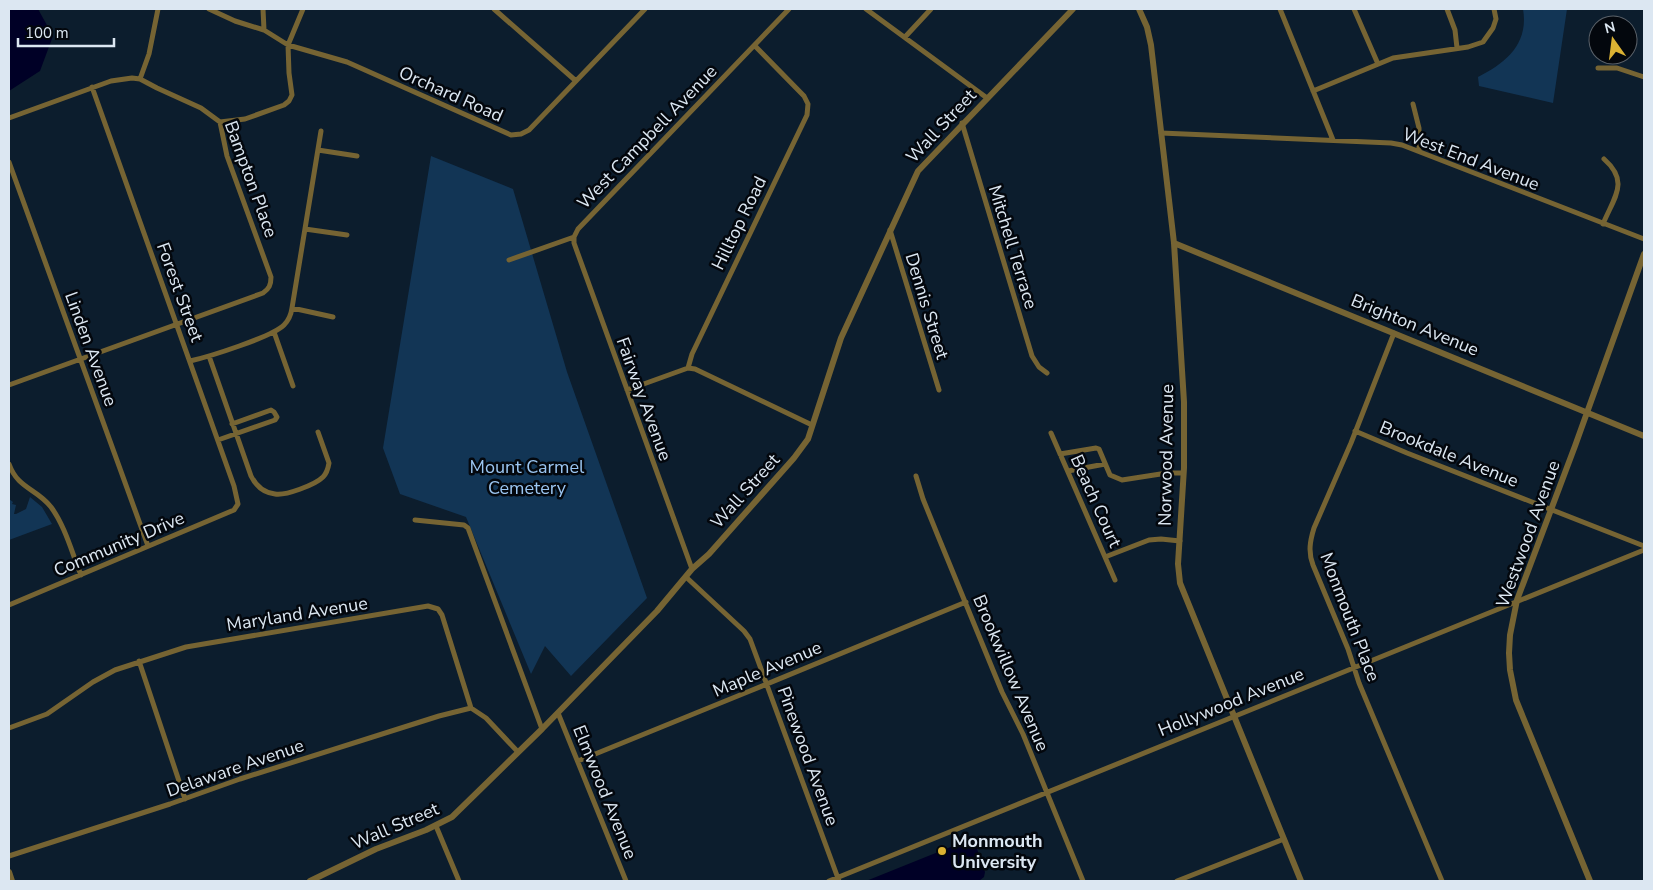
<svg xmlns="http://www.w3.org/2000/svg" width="1653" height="890" font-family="'Nunito Sans',sans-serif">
<rect width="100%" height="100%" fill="#0c1d2d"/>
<path fill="#123555" d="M1523,9H1567L1553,103L1479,86L1478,77C1506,63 1529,44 1523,9Z
M431,156L513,189L567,372L647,598L571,676L545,646L531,674L466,517L400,494L383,448Z
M30,497L42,507L52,524L9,540V499L13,502L12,504L16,505L14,514H16L26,509Z"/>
<path fill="#000026" d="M9,9H38L53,36L40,71L9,91Z
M963,842H969L976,846L985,872L984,877L979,881H866Z"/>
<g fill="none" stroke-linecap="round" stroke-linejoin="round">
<path stroke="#766433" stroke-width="5" d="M209,9L235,21L264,30L288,45L347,62L511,135L521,134L529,130L645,9
M263,9L264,30
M494,9L576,81
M866,9L987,98
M1280,9L1333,140
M1354,9L1378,64
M1447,9L1455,30L1457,48
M905,37L931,9
M1598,68H1617L1644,77
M140,79L149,54L158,9
M1313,91L1393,58L1468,47L1483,42L1493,28L1496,19L1494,9
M1413,104L1419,128V151
M9,118L111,81L132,78L140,79L157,88L201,108L220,122L227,156L271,277C271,285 269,289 263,293L9,385
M220,122L245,119L284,105L289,101L292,95L289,73L288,45L303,9
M962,123L1032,356L1039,367L1047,373
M1161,133L1391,143L1402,145L1644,239
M318,150L357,156
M9,162L148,546
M1603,224C1614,197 1630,182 1604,159
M305,229L347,235
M890,230L939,390
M574,237V243L692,569
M509,260L574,237L578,229L789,9
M292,308L333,317
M274,332L293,386
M1394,333L1351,443L1314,528C1310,541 1308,552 1313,565L1348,649L1359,683L1442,881
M209,356L251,476C256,486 264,493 275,494C285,496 315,485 323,477C327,473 328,469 329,463L318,432
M190,361C208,357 272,337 284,325C289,320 291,315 292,308L321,131
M688,368L695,369L812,425
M627,390L688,368L692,354L807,115L808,104L804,96L755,46
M1355,431L1407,453L1644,546
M1051,433L1115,580
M218,440L275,420L277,417L274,412L271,410L232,424
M1060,454L1096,448L1099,449L1110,475L1122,480L1167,473H1183
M9,464C18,489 36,488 51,507C65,526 72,553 81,575
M1068,471L1105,464
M916,476L923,499L938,536L1002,692L1023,734L1083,881
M415,520L464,525L468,528L542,729
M1105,557L1149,540L1161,539L1180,541
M686,577L744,631L750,639L839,881
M9,605L234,510L238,504L234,486L92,87
M139,661L185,799
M558,713L626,881
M9,728L47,714L93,682L115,670L186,647L428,606L438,609L442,615L471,708L486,718L518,752
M578,761C708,709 836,655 966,602
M436,826L459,881
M9,856L170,804L240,779L439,716L471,708
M829,881L1644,550
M1177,881L1284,839"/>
<path stroke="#766433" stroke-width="6" d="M1139,9L1147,27L1151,45L1174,243L1184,402V468L1178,564L1180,583L1301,881
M1174,243L1644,436
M9,872L12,881
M310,881L376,849L426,830L452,817L542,729L657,611L692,569L709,554L794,458L808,439L841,338L918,171L1073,9
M1590,881L1516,700L1510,670L1509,653L1510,635L1517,600L1575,446L1644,254"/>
</g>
<circle fill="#dbb233" stroke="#03070d" stroke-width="2" cx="942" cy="851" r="5"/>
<g text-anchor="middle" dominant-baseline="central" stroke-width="5" stroke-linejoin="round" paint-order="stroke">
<g font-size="18" fill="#dce7f2" stroke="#03070d">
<text transform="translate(451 94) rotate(24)">Orchard Road</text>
<text transform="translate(941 126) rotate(-47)">Wall Street</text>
<text transform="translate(647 137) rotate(-46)">West Campbell Avenue</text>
<text transform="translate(1471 159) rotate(21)">West End Avenue</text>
<text transform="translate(251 179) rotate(70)">Bampton Place</text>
<text transform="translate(739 223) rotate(-64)">Hilltop Road</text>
<text transform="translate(1013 247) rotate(73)">Mitchell Terrace</text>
<text transform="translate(180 292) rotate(70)">Forest Street</text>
<text transform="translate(927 306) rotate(73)">Dennis Street</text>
<text transform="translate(1415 325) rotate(22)">Brighton Avenue</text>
<text transform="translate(91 349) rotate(70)">Linden Avenue</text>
<text transform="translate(644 399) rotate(70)">Fairway Avenue</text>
<text transform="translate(1449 454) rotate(22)">Brookdale Avenue</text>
<text transform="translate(1166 455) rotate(-89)">Norwood Avenue</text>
<text transform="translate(745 491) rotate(-48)">Wall Street</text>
<text transform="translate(1096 501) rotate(66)">Beach Court</text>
<text transform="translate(1528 534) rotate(-70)">Westwood Avenue</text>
<text transform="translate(119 544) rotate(-23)">Community Drive</text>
<text transform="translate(297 614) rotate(-9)">Maryland Avenue</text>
<text transform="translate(1350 617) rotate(69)">Monmouth Place</text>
<text transform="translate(767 669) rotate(-23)">Maple Avenue</text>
<text transform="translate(1011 673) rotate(67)">Brookwillow Avenue</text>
<text transform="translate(1231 702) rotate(-22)">Hollywood Avenue</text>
<text transform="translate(808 756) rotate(70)">Pinewood Avenue</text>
<text transform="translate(235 768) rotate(-19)">Delaware Avenue</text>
<text transform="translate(605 792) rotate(68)">Elmwood Avenue</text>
<text transform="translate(395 826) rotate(-23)">Wall Street</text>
</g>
<g font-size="18" fill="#9bc6f2" stroke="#03070d">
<text x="527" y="467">Mount Carmel<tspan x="527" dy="21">Cemetery</tspan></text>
</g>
<g font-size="18" font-weight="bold" fill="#dce7f2" stroke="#03070d" text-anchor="start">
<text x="952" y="841">Monmouth<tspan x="952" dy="21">University</tspan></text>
</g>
</g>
<rect width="1653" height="890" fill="none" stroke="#dce7f2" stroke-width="20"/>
<g transform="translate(1613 40) rotate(346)"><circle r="24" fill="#03070d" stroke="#5a6169"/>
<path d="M0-4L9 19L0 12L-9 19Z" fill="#dbb233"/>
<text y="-8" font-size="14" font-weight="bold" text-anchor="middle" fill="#dce7f2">N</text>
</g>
<path d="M18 38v8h96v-8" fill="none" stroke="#dce7f2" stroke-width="2.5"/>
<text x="25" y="38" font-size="15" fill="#dce7f2" stroke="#03070d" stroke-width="4" paint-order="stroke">100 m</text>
</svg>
